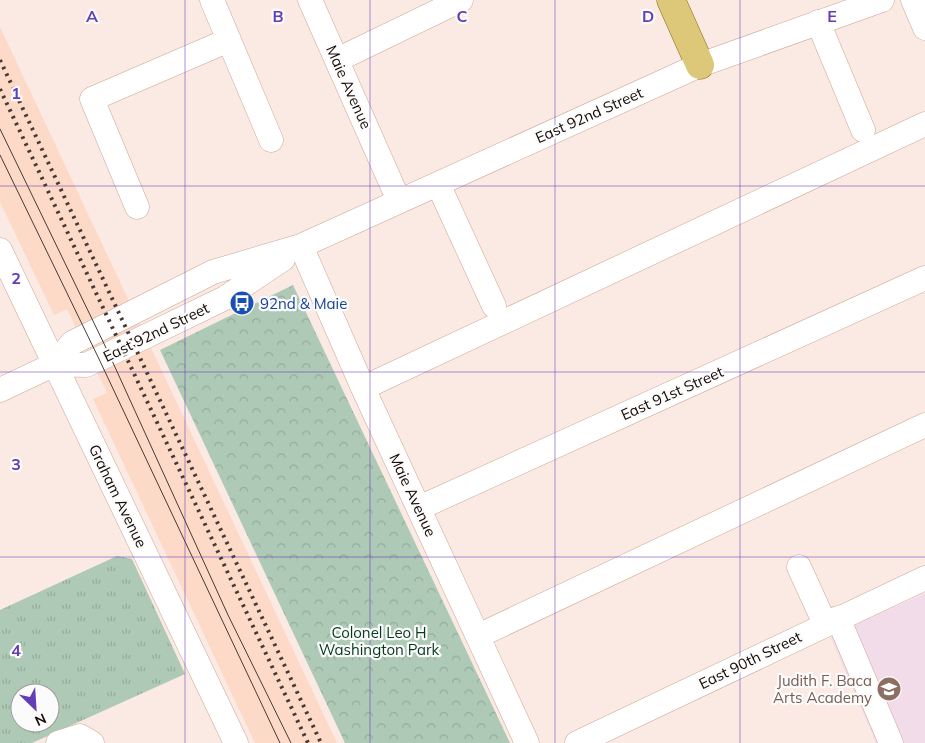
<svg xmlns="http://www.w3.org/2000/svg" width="925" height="743" font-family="Mulish,sans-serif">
<defs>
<pattern id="grass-tufts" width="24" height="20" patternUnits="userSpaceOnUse" patternTransform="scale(1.25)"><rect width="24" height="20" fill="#aecab6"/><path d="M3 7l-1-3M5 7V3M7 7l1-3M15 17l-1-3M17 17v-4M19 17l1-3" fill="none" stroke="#95ac9b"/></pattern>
<pattern id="park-crowns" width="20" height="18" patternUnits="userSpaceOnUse" patternTransform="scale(1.25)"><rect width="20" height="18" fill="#aecab6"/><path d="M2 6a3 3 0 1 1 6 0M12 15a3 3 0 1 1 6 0" fill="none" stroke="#95ac9b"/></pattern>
</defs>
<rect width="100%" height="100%" fill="#faeae3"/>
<path fill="#fdd9c7" d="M0,27L337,743H255L93,399L107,393L67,309L54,315L0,202Z"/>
<path fill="#f3dce9" d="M925,593V743H876L830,636Z"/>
<path fill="url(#grass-tufts)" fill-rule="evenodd" d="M117,556L132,559L185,674L32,743H0V610ZM20,693H50V723H20Z"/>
<path fill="url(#park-crowns)" d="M293,285L510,743H345L160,350Z"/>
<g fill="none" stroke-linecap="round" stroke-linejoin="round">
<defs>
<path id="minor" d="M212,0L271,140
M310,0L399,201
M913,0L925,28
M818,22L863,130
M337,60L461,0
M438,184L494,306
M137,207L92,99L229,40
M301,246L363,388L527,743
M0,250L236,743
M55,364L72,343L213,272L301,246L700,65L882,0
M363,388L925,124
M0,390L55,364L86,365L99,359L225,298L283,259
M419,508L925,278
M799,567L825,624
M838,618L891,743
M478,636L925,425
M58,743L80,736L92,743
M577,743L925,578"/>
<path id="major" d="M671,0L700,65"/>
</defs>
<use href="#minor" stroke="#cba795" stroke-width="25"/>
<use href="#major" stroke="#896c15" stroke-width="29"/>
<use href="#minor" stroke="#fff" stroke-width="24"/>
<use href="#major" stroke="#ddc778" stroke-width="28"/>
<path stroke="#473a35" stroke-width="1" d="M0,129L109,354L228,615L291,743
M0,155L99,359L280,743"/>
<path stroke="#473a35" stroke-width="4" stroke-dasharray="2.5 5" stroke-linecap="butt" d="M0,60L321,743
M0,89L308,743"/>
</g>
<path fill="none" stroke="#623db5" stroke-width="1" stroke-opacity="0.55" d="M185,0V743M370,0V743M555,0V743M740,0V743M0,186H925M0,372H925M0,557H925"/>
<defs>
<symbol id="bus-disc" viewBox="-11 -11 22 22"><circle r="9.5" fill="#1a4fb4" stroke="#fbfbfb"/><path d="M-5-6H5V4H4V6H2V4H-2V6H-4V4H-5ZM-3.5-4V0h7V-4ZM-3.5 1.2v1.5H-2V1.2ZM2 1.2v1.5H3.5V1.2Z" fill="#fff"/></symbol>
<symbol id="school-disc" viewBox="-11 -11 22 22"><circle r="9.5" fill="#8d6e63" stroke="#fbfbfb"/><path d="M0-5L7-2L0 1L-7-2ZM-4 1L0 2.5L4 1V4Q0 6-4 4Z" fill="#fff"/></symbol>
</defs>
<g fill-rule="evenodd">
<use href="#bus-disc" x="228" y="289" width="28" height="28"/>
<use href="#school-disc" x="875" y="675" width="28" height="28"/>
</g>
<g text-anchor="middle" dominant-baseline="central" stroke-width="4.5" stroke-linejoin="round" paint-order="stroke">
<g font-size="15" fill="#160a05" stroke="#fbfbfb">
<text transform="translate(349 87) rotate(66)">Maie Avenue</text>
<text transform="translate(589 115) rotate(-24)">East 92nd Street</text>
<text transform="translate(156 332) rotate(-26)">East 92nd Street</text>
<text transform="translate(672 393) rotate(-24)">East 91st Street</text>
<text transform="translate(413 495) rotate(65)">Maie Avenue</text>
<text transform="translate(118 496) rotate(64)">Graham Avenue</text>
<text transform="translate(750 660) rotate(-26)">East 90th Street</text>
</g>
<g font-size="15" fill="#164399" stroke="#fbfbfb" text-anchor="start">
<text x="260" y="303">92nd &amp; Maie</text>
</g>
<g font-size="15" fill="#04391d" stroke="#fbfbfb">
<text x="379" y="632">Colonel Leo H<tspan x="379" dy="17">Washington Park</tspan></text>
</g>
<g font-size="15" fill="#785e54" stroke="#fbfbfb" text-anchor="end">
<text x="872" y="680">Judith F. Baca<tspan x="872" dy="17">Arts Academy</tspan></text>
</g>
</g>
<g font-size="16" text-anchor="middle" font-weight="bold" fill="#623db5" stroke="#fbfbfb" stroke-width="4.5" stroke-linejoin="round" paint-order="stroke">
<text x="92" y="22">A</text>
<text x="278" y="22">B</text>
<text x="462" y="22">C</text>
<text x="648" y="22">D</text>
<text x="832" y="22">E</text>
<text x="16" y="99">1</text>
<text x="16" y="284">2</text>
<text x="16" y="470">3</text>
<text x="16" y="656">4</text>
</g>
<g transform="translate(35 708) rotate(155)"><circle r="24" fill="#fbfbfb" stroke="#9f9b99"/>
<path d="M0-4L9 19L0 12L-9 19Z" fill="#623db5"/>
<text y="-8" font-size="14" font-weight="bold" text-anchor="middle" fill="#160a05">N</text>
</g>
</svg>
